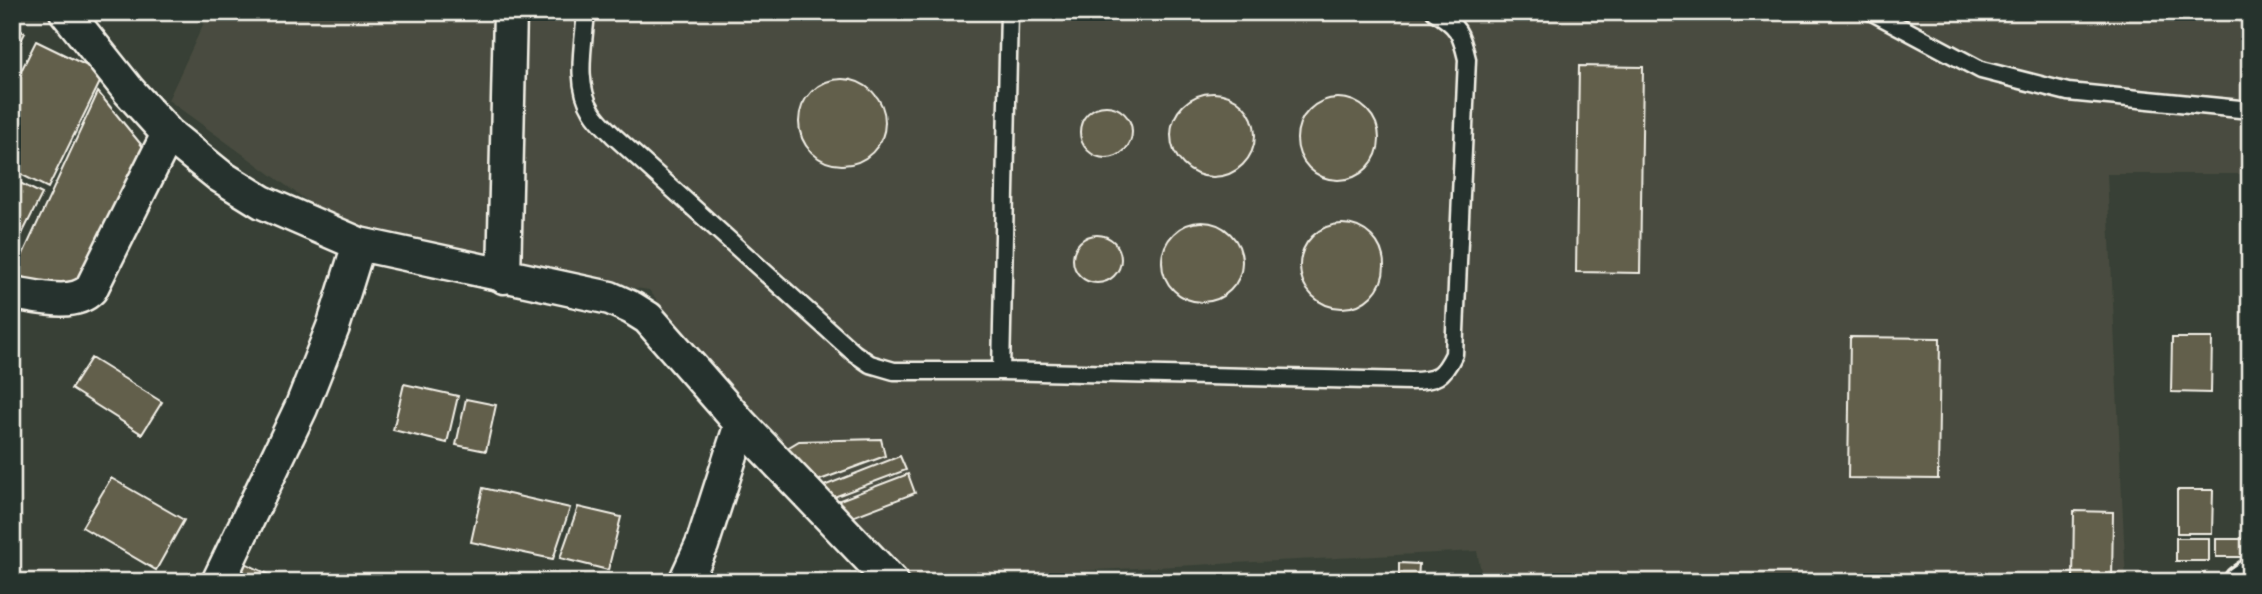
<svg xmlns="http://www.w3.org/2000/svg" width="2262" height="594" font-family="'Architects Daughter',sans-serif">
<rect width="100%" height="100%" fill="#384036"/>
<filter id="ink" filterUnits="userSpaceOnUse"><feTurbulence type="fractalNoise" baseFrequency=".0143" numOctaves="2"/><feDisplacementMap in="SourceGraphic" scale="14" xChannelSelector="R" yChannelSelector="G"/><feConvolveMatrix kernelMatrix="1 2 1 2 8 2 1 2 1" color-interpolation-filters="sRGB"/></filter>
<g filter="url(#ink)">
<path fill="#484c3f" d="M209,12H2250V174H2107L2126,582H1483L1477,551L876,581L649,290L513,270L335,221L168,100Z"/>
<path fill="#625e4b" stroke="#f4f1e8" stroke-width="2" d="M12,26L25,33L12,58Z
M36,41L104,74L48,188L12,170V89Z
M1579,66L1643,67L1640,273L1576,272Z
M799 122a43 43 0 1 1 86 0a43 43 0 1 1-86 0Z
M98,92L153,159L85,293L12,285V278Z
M1171 135a42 42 0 1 1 84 0a42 42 0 1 1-84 0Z
M1297 139a41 41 0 1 1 82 0a41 41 0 1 1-82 0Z
M1080 132a26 26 0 1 1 52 0a26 26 0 1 1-52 0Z
M12,179L42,194L12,254Z
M1162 262a40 40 0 1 1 80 0a40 40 0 1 1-80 0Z
M1300 266a42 42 0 1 1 84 0a42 42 0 1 1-84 0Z
M1073 259a24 24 0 1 1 48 0a24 24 0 1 1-48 0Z
M1850,337L1940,338L1938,479L1848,478Z
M2172,338H2212L2211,393L2171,392Z
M91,358L162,402L142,434L71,389Z
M404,384L458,396L447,443L393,430Z
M466,399L496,405L486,451L456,445Z
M881,439L885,456L809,484L779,453L799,441Z
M900,456L906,470L826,500L821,487Z
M908,474L915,493L844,520L837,501Z
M111,478L184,520L156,570L82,527Z
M483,488L570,508L553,559L471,542Z
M2177,490H2213L2212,533H2177Z
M578,507L621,517L608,570L560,558Z
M2074,511L2113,512L2112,580H2073Z
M2176,538H2209V561H2176Z
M2216,539H2250V557H2216Z
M245,563L284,582H235Z
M1399,563L1419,564L1418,582H1399Z"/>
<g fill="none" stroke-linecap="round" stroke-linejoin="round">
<defs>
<path id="service" d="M586,12C584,43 574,83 592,111C597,120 606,128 614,136L854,353L870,364L894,371H1001L1410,381C1436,381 1443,377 1454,354L1467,59C1461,33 1458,26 1435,12
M1872,12L1981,70L2068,92L2250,110
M1001,371L1009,12"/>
<path id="minor" d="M66,12L129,91L168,134L220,176L262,202L359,244L610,298L632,308L648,318L741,424L892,582
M504,277L510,12
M12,293C35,296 73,308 91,289L168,134
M218,582L301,408L333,327L359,244
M685,582L702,545L741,424
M2240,582L2250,575"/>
</defs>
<use href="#service" stroke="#f4f1e8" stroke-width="21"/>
<use href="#minor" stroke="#f4f1e8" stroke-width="37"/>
<use href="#service" stroke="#26332d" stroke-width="16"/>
<use href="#minor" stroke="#26332d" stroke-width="32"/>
</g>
</g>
<rect width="2262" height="594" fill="none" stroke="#26332d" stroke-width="42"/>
<rect x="21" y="21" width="2220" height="552" fill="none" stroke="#f4f1e8" stroke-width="2.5" filter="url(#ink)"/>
</svg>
